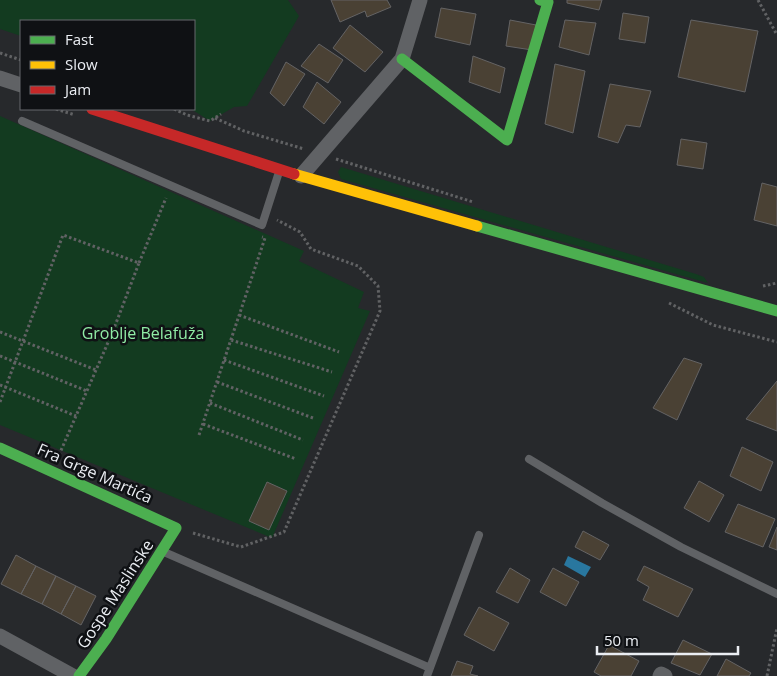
<svg xmlns="http://www.w3.org/2000/svg" width="777" height="676" font-family="'Open Sans',sans-serif">
<rect width="100%" height="100%" fill="#27292c"/>
<path fill="#133b20" d="M0,0H288L299,16L247,106L234,107L210,121L191,109H194V21H21V36L0,29Z
M0,116L304,251L299,261L364,292L358,308L370,311L272,538L0,425Z
M341,167L696,274L704,277L708,283L341,179L338,172Z"/>
<path fill="#29779f" d="M568,556L591,567L585,577L564,565Z"/>
<path fill="#4a4134" stroke="#646364" d="M331,0H387L391,7L367,17L365,11L340,22Z
M567,0H602L599,10L567,3Z
M441,8L476,14L470,45L435,37Z
M623,13L649,17L645,43L619,39Z
M510,20L536,25L532,50L506,46Z
M565,20L596,23L589,55L559,47Z
M691,20L758,31L745,92L678,77Z
M350,25L383,52L365,72L333,48Z
M319,44L343,60L328,83L301,66Z
M473,56L505,68L500,93L469,82Z
M286,62L305,74L284,106L270,93Z
M555,64L585,71L573,133L545,124Z
M317,82L341,102L324,124L303,107Z
M610,84L651,91L640,127L626,125L618,143L598,137Z
M681,139L707,143L703,169L677,165Z
M762,183L777,187V226L754,220Z
M684,358L702,364L677,420L653,408Z
M777,381V431L746,419Z
M742,447L773,462L761,491L730,476Z
M699,481L724,495L709,522L684,508Z
M267,482L287,491L269,530L249,521Z
M738,504L775,519L763,547L725,532Z
M777,527V550L769,547Z
M583,531L609,545L600,560L575,547Z
M16,555L36,566L21,594L1,584Z
M36,566L56,576L42,604L21,594Z
M644,566L693,589L678,617L643,600L649,587L637,580Z
M510,568L530,580L518,603L496,592Z
M553,568L579,582L566,606L540,592Z
M56,576L76,586L61,614L42,604Z
M76,586L96,596L81,625L61,614Z
M479,607L509,623L494,651L464,635Z
M683,640L712,654L700,675L671,663Z
M609,645L639,661L631,676H601L594,672Z
M726,659L751,673L749,676H717Z
M457,661L473,666L470,674L478,676H451Z"/>
<g fill="none" stroke-linecap="round" stroke-linejoin="round">
<path stroke="#616264" stroke-width="3" stroke-dasharray="2.5 2.5" stroke-linecap="butt" d="M758,0L777,35
M0,53L21,60
M56,109L75,115
M174,109L187,115L210,121L221,114
M215,118L244,131L304,149
M336,159L473,202
M139,263L166,198
M763,286L777,283
M669,303L713,325L777,342
M239,315L339,352
M0,332L96,370
M231,340L332,372
M0,356L87,391
M224,360L324,396
M217,382L313,418
M0,385L76,416
M0,402L63,235L139,263L113,331L59,455
M210,403L303,440
M203,424L296,459
M199,435L265,238L262,237
M193,533L241,547L284,532L380,311L378,286L358,266L311,249L300,232L277,220
M767,676L777,628"/>
<path stroke="#606265" stroke-width="8" d="M22,121L262,225L279,172
M529,459L602,503L681,547L777,594
M164,552L430,668
M427,676L479,535"/>
<path stroke="#606265" stroke-width="15" d="M0,78L21,85
M301,176L402,59L420,0
M0,636L73,676
M660,676L661,674L665,676"/>
<path stroke="#4caf50" stroke-width="11" d="M402,59L507,140L548,2L540,0
M477,226L777,311
M0,448L176,528L106,639L79,676"/>
<path stroke="#ffc107" stroke-width="11" d="M294,174L477,226"/>
<path stroke="#c62828" stroke-width="11" d="M92,109L294,174"/>
</g>
<g text-anchor="middle" dominant-baseline="central" stroke-width="5" stroke-linejoin="round" paint-order="stroke">
<g font-size="16" fill="#90eca5" stroke="#0f1114">
<text x="143" y="333">Groblje Belafuža</text>
</g>
<g font-size="16" fill="#ebeef3" stroke="#0f1114">
<text transform="translate(95 473) rotate(24)">Fra Grge Martića</text>
<text transform="translate(115 594) rotate(-57)">Gospe Maslinske</text>
</g>
</g>
<rect x="20" y="20" width="175" height="90" fill="#0f1114" stroke="#67696d"/>
<rect x="30" y="36" width="25" height="8" fill="#4caf50" stroke="#67696d"/>
<text x="65" y="45" font-size="15" fill="#ebeef3">Fast</text>
<rect x="30" y="61" width="25" height="8" fill="#ffc107" stroke="#67696d"/>
<text x="65" y="70" font-size="15" fill="#ebeef3">Slow</text>
<rect x="30" y="86" width="25" height="8" fill="#c62828" stroke="#67696d"/>
<text x="65" y="95" font-size="15" fill="#ebeef3">Jam</text>
<path d="M597 646v8h141v-8" fill="none" stroke="#ebeef3" stroke-width="2.5"/>
<text x="604" y="646" font-size="15" fill="#ebeef3" stroke="#0f1114" stroke-width="4" paint-order="stroke">50 m</text>
</svg>
